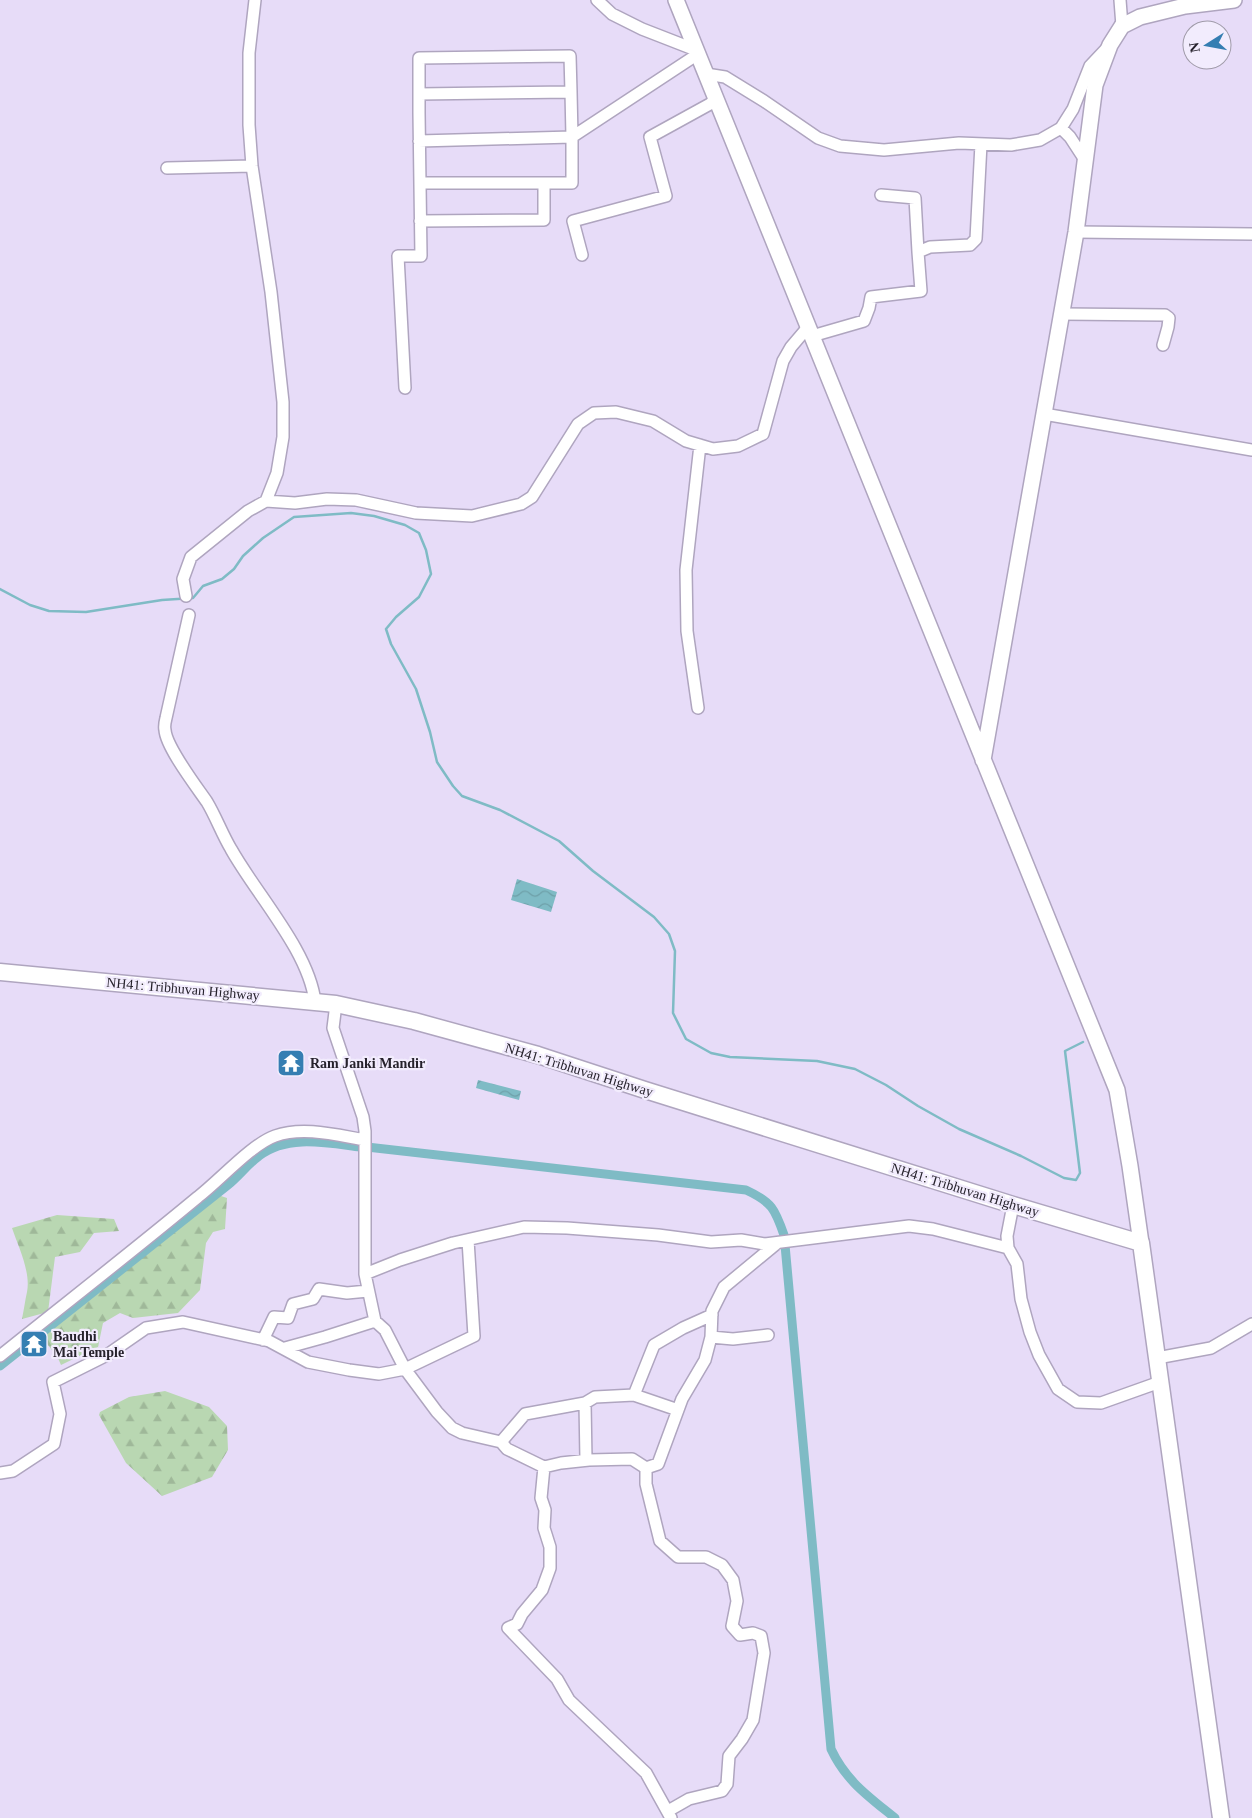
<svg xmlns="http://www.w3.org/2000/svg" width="1252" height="1818" font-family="'Times New Roman',serif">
<defs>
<pattern id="forest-firs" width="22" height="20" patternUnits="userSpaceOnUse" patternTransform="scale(1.25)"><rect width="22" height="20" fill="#b9d7b2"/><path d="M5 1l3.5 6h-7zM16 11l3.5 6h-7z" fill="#9fb899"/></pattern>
<pattern id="water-waves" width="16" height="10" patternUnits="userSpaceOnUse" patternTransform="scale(1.25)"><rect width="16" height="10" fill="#7fbbc5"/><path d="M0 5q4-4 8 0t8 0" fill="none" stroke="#6ea0a9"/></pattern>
</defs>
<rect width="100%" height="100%" fill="#e7dcf8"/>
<path fill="url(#forest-firs)" d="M212,1193L227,1198L225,1229L213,1232L206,1243L200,1290L178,1313L133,1318L120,1313L103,1323L98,1347L61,1365C57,1353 46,1344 38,1333Z
M57,1215L114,1219L119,1231L94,1233L80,1252L55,1257L48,1312L22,1319C24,1309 25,1301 27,1292C31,1272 18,1246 12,1228Z
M165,1391L209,1407L227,1426L228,1450L212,1477L162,1496L126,1463L99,1415L100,1412L129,1397Z"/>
<path fill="url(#water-waves)" d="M517,879L557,892L551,912L511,900Z
M478,1080L521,1091L519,1100L476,1088Z"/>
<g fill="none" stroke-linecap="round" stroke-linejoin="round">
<path stroke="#7fbbc5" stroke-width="2.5" d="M0,589L30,605L49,611L86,612L162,600L193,598L203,586L222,579L234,569L243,556L263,538L294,517L351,513L374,516L405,525L419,533L426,550L431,574L419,597L396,617L386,629L391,644L416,689L430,732L437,762L453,786L462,796L500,810L559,841L593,871L654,917L669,934L675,951L673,1013L686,1039L711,1053L730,1057L817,1061L855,1069L886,1085L918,1106L959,1129L1021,1156L1064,1178L1076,1180L1080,1173L1065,1051L1083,1042"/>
<path stroke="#7fbbc5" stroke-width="9" d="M367,1147L746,1190C772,1202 775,1209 784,1235
M785,1245L831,1749C846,1781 868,1796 895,1818
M0,1366L228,1185C239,1176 248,1164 259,1156C287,1134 328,1143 360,1147"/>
<defs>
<path id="minor" d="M255,0L249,53V125L252,166L271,292L283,402V437L277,473L266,501
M597,0L612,14L642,29L696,50
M1120,0L1122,26
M706,74L725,77L764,101L818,138L840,146L884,150L959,143L1011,145L1040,140L1061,128L1073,109L1090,66L1107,48
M419,94V58L570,56L571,92
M1061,128L1070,137L1085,160
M167,168L252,166
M420,183H544V220L420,221
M544,183H572V137L698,54
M881,195L915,198L918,252
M1076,232L1252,234
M582,255L573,221L666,196L650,137L710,104L716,99
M1062,314L1165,315L1169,318L1168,327L1163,345
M812,336L864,321L869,308L871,297L921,291L918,252L930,247L970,245L976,239L981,144
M405,388L398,256H421L419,113V94L571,92L572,137L419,141
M1044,414L1252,450
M186,596L183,579L191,557L248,511L266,501L295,503L327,499L356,500L416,513L472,516L521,504L532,497L578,424L594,413L616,412L653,421L686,441L713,449L738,446L763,434L783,361L791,347L808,327
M189,615L166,718C165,722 164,726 165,730C166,747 196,786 207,802C216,817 222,834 231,849C256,894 309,951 315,1002
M698,708L687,631L686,570L700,445
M336,1004L333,1028L363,1117L365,1131V1274L375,1321L385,1330L405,1369L437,1412L452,1428L462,1433L501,1442L507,1449L544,1467L541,1498L545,1510L544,1528L550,1547V1568L542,1590L522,1614L517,1624L508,1628L557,1679L569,1700L646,1773L671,1818
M1008,1248L1017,1264L1021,1299L1030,1332L1039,1355L1058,1389L1077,1402L1101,1403L1160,1382
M365,1274L400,1260L453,1243L524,1227L567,1228L658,1235L711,1242L741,1240L765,1244L909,1226L933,1229L1008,1248L1007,1236L1013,1205
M711,1337L733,1339L768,1335
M263,1340L274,1317L288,1318L293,1304L313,1299L319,1289L347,1293L368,1291
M285,1348L325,1337L375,1321
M0,1356C66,1303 133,1251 198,1197C219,1181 252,1144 275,1136C303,1126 336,1135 365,1140
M1157,1358L1211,1348L1252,1324
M634,1395L654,1345L683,1328L712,1315
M585,1403L586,1460
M501,1442L525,1414L585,1403L595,1397L634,1395L678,1410
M544,1467L561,1463L589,1460L632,1459L646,1468L658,1464L682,1399L705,1360L711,1337L712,1311L724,1287L776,1244
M646,1468V1484L660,1541L678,1557H706L722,1565L733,1580L737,1601L732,1626L740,1635L753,1633L761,1636L764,1653L753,1720L742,1739L729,1756L727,1784L722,1791L689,1799L668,1811
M0,1473L13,1471L54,1444L60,1414L53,1382L107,1355L146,1328L183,1322L269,1341L308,1362L349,1370L379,1374L405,1369L474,1336L468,1240"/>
<path id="major" d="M676,0L1117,1090L1130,1166L1141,1243
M983,760L1076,232L1095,85L1110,45L1122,26L1140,17L1185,6L1234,0"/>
<path id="highway" d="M0,972L336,1004L414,1021L538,1055L645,1090L1013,1205L1141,1243L1221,1818"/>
</defs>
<use href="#minor" stroke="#afa5bf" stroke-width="14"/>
<use href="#major" stroke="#afa5bf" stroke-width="18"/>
<use href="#highway" stroke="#afa5bf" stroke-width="19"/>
<use href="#minor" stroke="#fff" stroke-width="11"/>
<use href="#major" stroke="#fff" stroke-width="15"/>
<use href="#highway" stroke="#fff" stroke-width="16"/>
</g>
<defs>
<symbol id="temple-square" viewBox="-11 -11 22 22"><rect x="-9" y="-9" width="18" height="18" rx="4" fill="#357eb2" stroke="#f2ecfd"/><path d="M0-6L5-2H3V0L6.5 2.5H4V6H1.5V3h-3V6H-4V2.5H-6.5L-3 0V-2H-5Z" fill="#fff"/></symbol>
</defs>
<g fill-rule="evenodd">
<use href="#temple-square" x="275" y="1047" width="32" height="32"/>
<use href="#temple-square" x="18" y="1328" width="32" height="32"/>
</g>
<g text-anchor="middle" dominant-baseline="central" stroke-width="4.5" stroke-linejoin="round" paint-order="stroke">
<g font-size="14" fill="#26222c" stroke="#f2ecfd">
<text transform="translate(183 989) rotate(5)">NH41: Tribhuvan Highway</text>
<text transform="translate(579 1070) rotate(17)">NH41: Tribhuvan Highway</text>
<text transform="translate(965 1190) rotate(17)">NH41: Tribhuvan Highway</text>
</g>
<g font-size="14" font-weight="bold" fill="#26222c" stroke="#f2ecfd" text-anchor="start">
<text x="310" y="1063">Ram Janki Mandir</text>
<text x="53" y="1336">Baudhi<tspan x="53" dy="16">Mai Temple</tspan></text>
</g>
</g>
<g transform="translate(1207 45) rotate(259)"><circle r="24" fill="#f2ecfd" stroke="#a09ba9"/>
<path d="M0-4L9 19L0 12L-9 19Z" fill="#357eb2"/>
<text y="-8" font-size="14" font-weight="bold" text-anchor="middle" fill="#26222c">N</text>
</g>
</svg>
